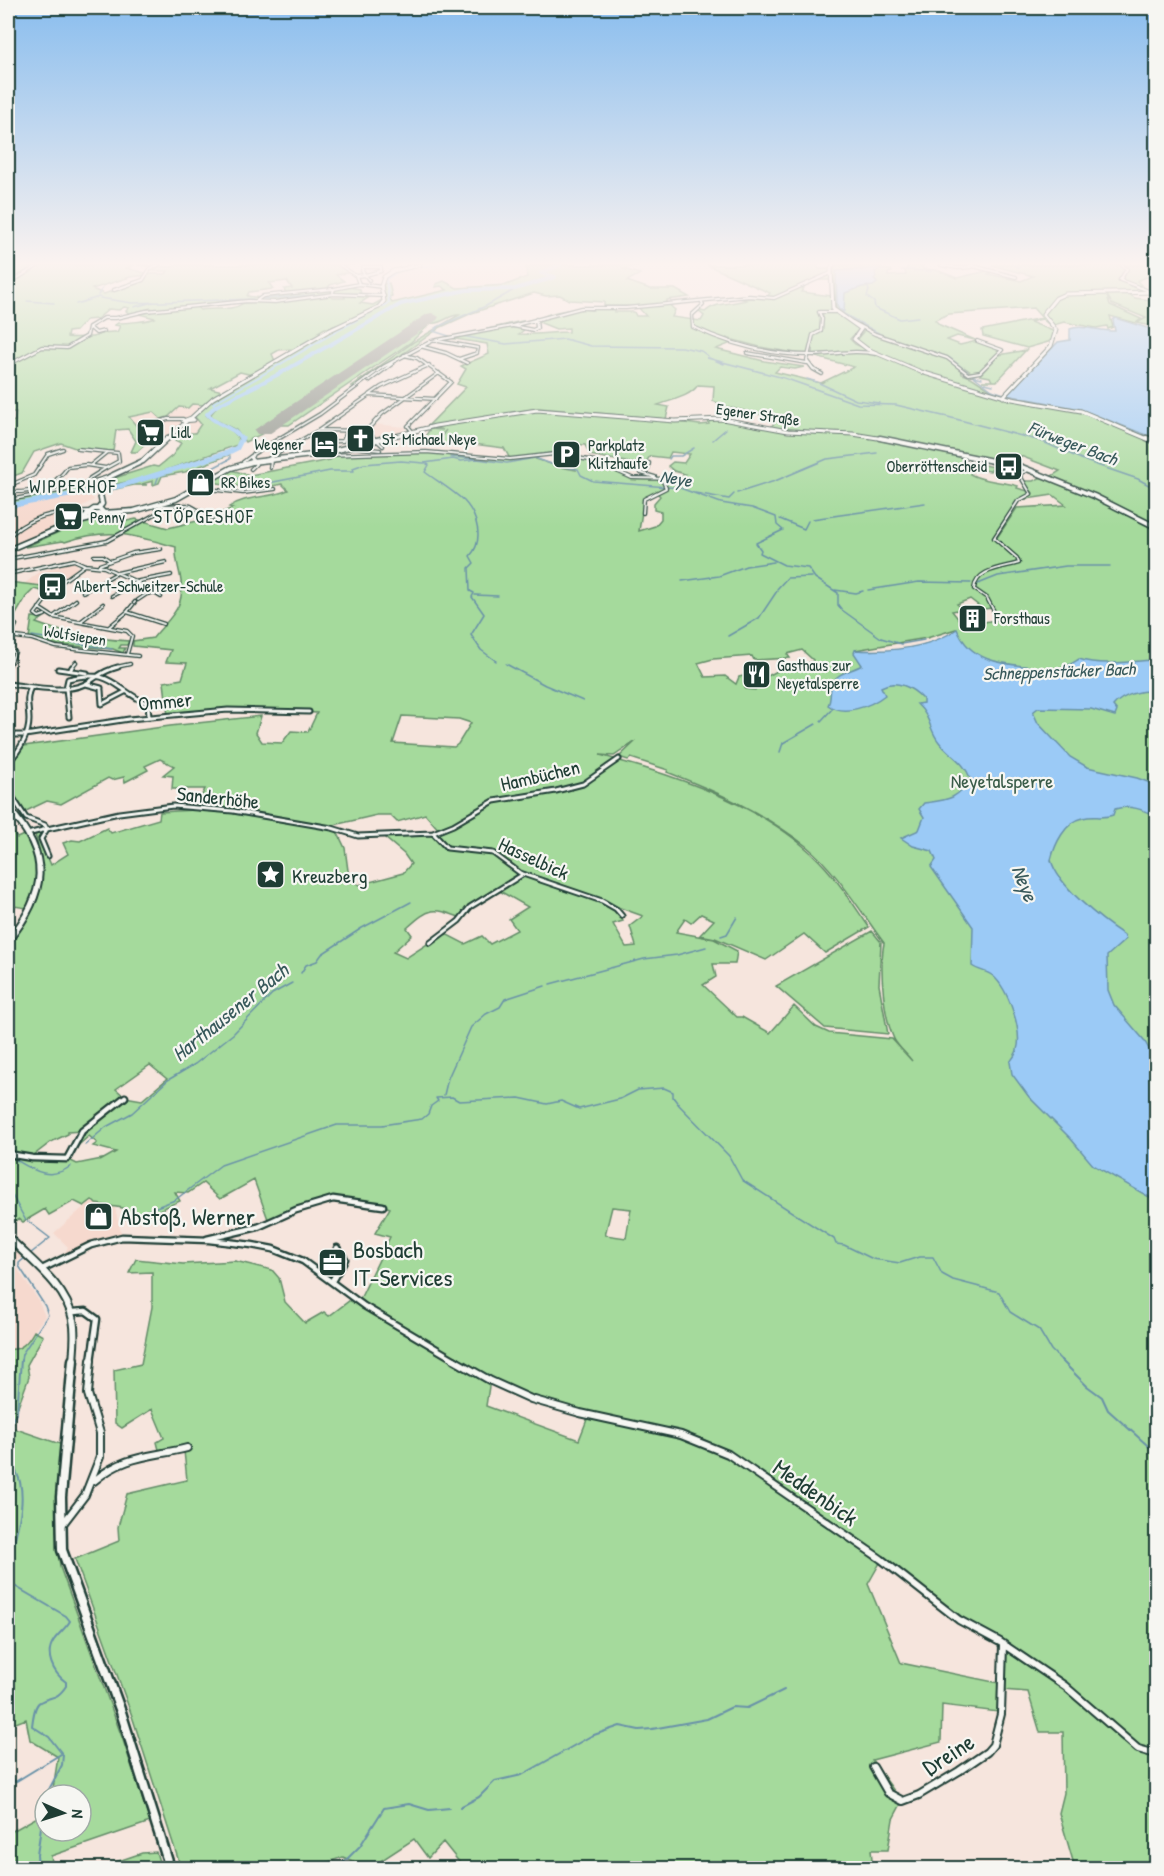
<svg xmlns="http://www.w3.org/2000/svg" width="1164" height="1876" font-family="'Patrick Hand',sans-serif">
<rect width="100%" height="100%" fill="#f6e5dd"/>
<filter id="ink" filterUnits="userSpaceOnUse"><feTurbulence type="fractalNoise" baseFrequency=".0167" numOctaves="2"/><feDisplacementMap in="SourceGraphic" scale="12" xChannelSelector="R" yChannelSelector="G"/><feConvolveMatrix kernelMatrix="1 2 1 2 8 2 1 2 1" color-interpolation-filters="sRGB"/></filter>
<g filter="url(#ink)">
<path fill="#f6d9ce" d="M423,265H539L525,268L527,277L515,283L466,286L392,303L389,283L383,284L384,279L392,272Z
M192,404H202L190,416L196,417L201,422L195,433L160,441H149L128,418L153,412L168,417L179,407L188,408Z
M374,424L406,427L402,432L375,439L369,432Z
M89,493L94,500L82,506L86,515L8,547V508Z
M71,562L76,563L78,568L51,587L23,585L38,573Z
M92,1200L96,1204L115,1208L122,1237L61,1259L68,1247L54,1233Z
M8,1241L22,1257L14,1264L37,1298L45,1316L24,1346L14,1350L8,1349Z"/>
<path fill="#a5da9c" stroke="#628c68" stroke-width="1.5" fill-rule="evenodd" d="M8,265H38L32,269L40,265H135L126,268L149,274H166L168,271H150L153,267L137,265L172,267L177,265H354L343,266L352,272L336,275L344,281L330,285L327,289L332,290L333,294L330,295L332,298H345L344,294H335L334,289L349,287L360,289L361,296L368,298L360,303L373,305L382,300C373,315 345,321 329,328H325L318,332L322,333L293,349L279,350L272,354L275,361L252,375L240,372L210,388L223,391L207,401L210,402L329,332L371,312L385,300L383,284L389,283L392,296L389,297L392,303L447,290L441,286L435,287L436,284L444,281L457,288L506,285L527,277L526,268L539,265H638L623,269L640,274L627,281L650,289H675L689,297L667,300V303L675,310L672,317L701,321L704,316L697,310L705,312C716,302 732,304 746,300L739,298H766L770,293L707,265H817L819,269H831L830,280H818L798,287L804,288L801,292L831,296L833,312L859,329L850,339L855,344L920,373L1028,403L1032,400L1080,409L1156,439V525L1096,495L1050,477L1060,471L1018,455L1008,464L887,438L771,427L778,418L727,407L713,401L714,386L698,385C690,397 671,400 658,405L669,407L666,419L539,408L428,426L466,387L457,384L466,369L461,366L489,354L487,344L449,338L522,321H524L502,327L525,329L519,334C536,335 551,332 569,332V328L556,329L536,321C546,313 566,309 579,309C585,308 587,311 593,310V307L615,308V312H634L636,316H646L637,306H604V302L569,300L560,295L546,296L534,293L472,313L441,327L357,386H352L415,341L459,315C449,314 442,325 431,323L411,342L289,425H280L245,442L236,430L212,418L211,414L216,408L206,415C215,426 234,425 239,441L237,445L141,479L102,487L108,480L153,466L158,467L173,455L181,443L169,437L174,433H195L201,424L194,416L206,405L192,404L188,408L179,407L168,417L161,419L153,412L129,417L149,441L137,452H131L136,441L128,429L116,430L113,451L78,449L61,443L34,452L22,473L8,478V422L15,421L16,412H8V291L16,285L8,283ZM148,275L143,280L104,294L92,289L130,277ZM287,281L292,288L284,289L286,293L262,297L257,302L244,303C232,311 217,308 200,310L198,308L222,304L223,301H254L260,298L247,296L249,292L273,289L269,283ZM124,307L129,308L126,311L130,314L151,308V312L139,314L155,318C150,321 125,323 118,323L115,325L120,326L117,332C101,331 103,335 92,337C90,337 70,338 67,337L68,332L76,331L86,320L97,319L109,309L119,310ZM813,336L812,356L854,367L821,383L775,372L780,367L795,369L804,367L764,361L716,349L734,342L726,338L760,347L807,355Z
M836,265H861V270H863L861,267L863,265H883L879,269L891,270L892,272L888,273V276L906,275L905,271L909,265L923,266V269L936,270L957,278L987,271L992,272L988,274L1021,281L1033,276L991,265H1121L1126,268L1118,280L1121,282L1128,269L1124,265H1156V279L1146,277L1137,281L1141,285L1136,286L1147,290L1126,292L1135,298L1156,301V327L1137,323L1146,318L1112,304L1106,293L1110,305L1141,319L1136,323L1110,316L1113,327L1108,329L1107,326L1096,328L1064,322L1054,325L1044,314L1060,295L1043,312L1052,327L1042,319L1030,322L1053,331L1052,339L1048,342L1027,348L983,336L982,330L1042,318L1033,308L949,314L935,320L940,325L975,340L957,336L947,340L960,345L977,341L1002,349L980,372H971L964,367L967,371L961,370L962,374L971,377L994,392L921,371L862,345L856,340L863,332V328L836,310L833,271Z
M1026,350L997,381H982H992L990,377L980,375L999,355Z
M537,410L638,417L700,425L709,424L708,419L731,420L787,432L858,435L961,457L965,458L964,461L994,467L990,471L975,469L970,474C984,482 1002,481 1018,486L1017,488L1028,491V496L1018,499L993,538L1018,560L1017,562L985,573L1020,563L1018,558L996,539L1017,508L1066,505L1053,495L1020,500L1033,493L1023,481H1033L1044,476L1094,496L1156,528V1753L1139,1748L1065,1684L999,1640L933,1600L881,1558L729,1453L703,1439L590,1415L531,1397L490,1380L486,1406L579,1440L588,1417L702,1441L727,1455L881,1561L868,1584L901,1663L999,1683L998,1712L942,1705L941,1742L872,1760L902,1802L893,1819L888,1850H871L873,1868H464L443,1842L428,1858L414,1839L370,1868L343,1857L319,1865L318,1868H181L132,1716L75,1559L119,1541L118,1527L127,1494L187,1480L184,1451L180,1446L159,1450L157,1442L164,1438L152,1409L122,1428L115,1423L114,1370L141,1364L152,1307V1272L129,1273L136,1259L183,1264L235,1261L272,1270L279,1278L285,1302L305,1323L324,1312L329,1316L353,1298L359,1301L390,1237L375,1233L390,1208C342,1191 313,1203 269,1222L254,1180L220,1199L203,1183L188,1193L175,1192L180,1201L132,1222L123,1208L96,1204L92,1200L84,1206L74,1201L49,1215L45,1209L23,1222L19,1219L8,1225V1157L67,1159L77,1164L102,1159L100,1161L116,1152L93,1146L97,1143L89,1136L73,1150L81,1131L68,1132V1134L51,1142L34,1155L8,1152V980L14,970L8,969V967L9,965L8,924H23C41,892 48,871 35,835L46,831L40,839L51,865L68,854L63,843L72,840L80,841L107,828L111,833L159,819L160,812L194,810L205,789H172L173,776L163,775L174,766L160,759L145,766L148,770L125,782L124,777L112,780L108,778L61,804L47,801L24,812L8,787V765L24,746L170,726L261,716L256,733L262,742L282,743L291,731L308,732L317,713L246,709L168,716L164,682L182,679L187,663L166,662L171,650L133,646V641L153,638C171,616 187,607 180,575C178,566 175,556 176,547C132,535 110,527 65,542L63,541L25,547C57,534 85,517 120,513L127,521L136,519L168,528L197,521L203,525L217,521L213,516L233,508L229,507C246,495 268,499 288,490L282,484C260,490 235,486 212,482L231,470L250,475L330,460L335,456L426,452L510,459L504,448L473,444L435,445L446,430L436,442L422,441L430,429L443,430L431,427ZM572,444L585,445L590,455L636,464L637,461L646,462L650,456L668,458L671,452L690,454L684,463L673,462L668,466L674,471L685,474L678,479L655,477L632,478L595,461L579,460L575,466L576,470L560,467L536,459L539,455L570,449ZM657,493L660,496L654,503V510L661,512V519L655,526L639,531L644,499ZM970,599L983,609L993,608L1000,619L964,626L952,611L963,609L957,604ZM956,629L957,631C928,648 888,655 855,650L927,638ZM802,650L813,660L812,662L781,669L760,680L766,684L755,690L745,689L746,680L743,676L739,677L736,684L725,676L705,677L698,663L713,659L752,656L754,660L790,658L787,654ZM402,716L459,719L471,723L458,744L454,747L393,743ZM636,741L619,757L628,760L631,758L668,770L667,772C716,791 764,813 806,846C836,870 861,912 884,943C879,970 884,1018 894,1039C898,1047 907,1054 912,1061L892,1039L829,1033L816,1027L794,1006L770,1033L742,1017H737L703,985L716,977L713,964H735L737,951L714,939L676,932L685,919L691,923L701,914L714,920L700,935L715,938L766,960L804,934L825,953L869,927C855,907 842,886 826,868C776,812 690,780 620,761L612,764L618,760L600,755L614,756ZM425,814L440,831L428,834L384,837L404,854L411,864L403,873L359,885L349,878L345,848L334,825L377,815H390L397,822ZM498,890L528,907L509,919L517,930L490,944L482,936L465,944L444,933L406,958L393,952L412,935L407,928C430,907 433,907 462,918L470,907ZM595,899L643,916L630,926L636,946L626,947L613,924L623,921C617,908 607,905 595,899ZM150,1065L167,1079L142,1100L125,1097L116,1089ZM612,1207L631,1209L626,1238L605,1235Z
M225,454L229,455L185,472L162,476L159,483L153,485V481L142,484L147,485H134L107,491L106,489L142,481Z
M94,482L99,483L96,488L8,508V501L67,491Z
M8,582L51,587L45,592L34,589L26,597L15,616L8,617Z
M32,617L43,618L36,623C65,634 99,639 129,641L127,645H121L119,648H125L123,653L113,649L59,645L29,638Z
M8,826L17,838L28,833C41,861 39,880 27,908L14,906L8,920V907L13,895L11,837L8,834Z
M872,931L881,942L879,985L888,1034L825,1028L776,986Z
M34,1331L43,1336L27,1365L29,1377L14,1418L13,1428L60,1444L56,1531L60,1567L123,1740L150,1822L51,1856L53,1868H8V1825L9,1833L41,1815L45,1807V1831H81V1795H52L58,1757L30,1740L26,1719L8,1726V1349C21,1351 28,1342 34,1331Z
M1004,1645L1065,1686L1138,1750L1156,1756V1868H1075L1059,1813L1064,1793L1063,1732H1040L1028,1692L1002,1690Z
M156,1852L161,1868H98L142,1853Z"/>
<path fill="#9bcaf6" stroke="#6992a8" stroke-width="1.5" d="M878,268L880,269L875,272L876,277L874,279L877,283L873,286L862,287L845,293L844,311L839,310L837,305L836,271Z
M1115,318L1147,328L1156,327V439L1080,409L1007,395L1058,342L1070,340V329C1082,324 1102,332 1115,331L1113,320Z
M957,629C970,662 1003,664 1034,667C1044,668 1052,670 1062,668C1068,666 1074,662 1079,659C1098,666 1130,662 1151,660L1156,657V691C1142,690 1123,694 1113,706L1117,711L1115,716L1091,709L1038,708L1033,712L1038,723L1070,757L1087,767L1137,778L1156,785V816C1143,810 1130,804 1115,809L1113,815C1103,819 1093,815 1083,818C1065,822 1055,844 1051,860C1058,886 1101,920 1124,935L1126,939L1107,956L1108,990L1114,1005L1144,1040L1156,1062V1201L1093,1165L1071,1139L1029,1097L1012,1074L1010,1062C1012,1059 1016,1055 1017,1050C1023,1031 1008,989 993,976C987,971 979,971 972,966L973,927L931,867L936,860L932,851L913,846L901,838L919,830L924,817L919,809L924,803C947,800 958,800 970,778C965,762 949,755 939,742C929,730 931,717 917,704L923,703V699C912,687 896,679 881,687L885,695C871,706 843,717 828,705C832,698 829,691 832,684C837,672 852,671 862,665L854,653L855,650C890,652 928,649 957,629Z"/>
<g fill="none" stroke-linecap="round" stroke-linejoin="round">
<path stroke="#6992a8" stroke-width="1.5" d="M862,265L860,266L862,271
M1014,265L1019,268
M901,270L931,271
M867,286L869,290L867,297L874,302L875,308L900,319L918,317
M341,293L380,294
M98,295L102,289
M100,298L132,303L253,299
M263,299L328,294
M27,301L54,303
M76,304L99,297
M134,307L153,302
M841,310L844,314L882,335L950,358L992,390L1004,394
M435,328L486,306L514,290
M438,328L433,331L449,336
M462,336L506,344L565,339L591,346L682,347L701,351L708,356L707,358L784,378L858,404L896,405L943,416
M709,358L724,364
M974,376L982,378
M807,379L817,382
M819,383L856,400L879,403
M985,383L993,385
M944,416L1041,441L1088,462L1138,479L1156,489
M713,440L726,429
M224,454L228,455
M450,457L476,459
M669,459L671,456H681L694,448
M427,464L429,465L425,472C437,481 452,490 464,501C478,516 484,541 470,556L474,563L469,568L470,591L474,593L472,597L484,614L471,635L481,650L496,661
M215,475L207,471L230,459V456
M220,476L251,481L258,485L330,471H354L353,468L364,464L401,461L424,463L453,459L461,461L477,459L507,463L535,458L554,465L578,469L581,475L593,481L680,488L721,503L752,508L776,517L777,525L783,530L756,543L761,550L760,553L784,565L808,568L815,578L838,593V605L842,610L881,638L901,644L924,640
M156,483L160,473
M695,493L729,499L734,494
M737,493L775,481L827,459L877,453
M780,519L804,529L808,521
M812,519L925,503
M682,581L719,576L746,566L774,562
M978,584L998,576L1066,566H1110
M777,589L787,578L812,577
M835,590L856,593L863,591
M868,590L919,582L971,583
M475,595L498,596
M32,636L112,649
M728,636L759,618L777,591
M506,664L545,685L583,701
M821,721L833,708
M780,752L783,743L816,724
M721,936L727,934L737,917
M301,973L306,965L317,961L322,954L362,928L411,902
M550,984L644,959L677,955L706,947
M444,1095L448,1078L471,1027L486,1014L500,1007L505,999L545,986
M85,1145L106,1127L132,1113L168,1080L195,1064L233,1034L272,994L292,983
M13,1158C33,1170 49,1182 71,1166
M8,1188L25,1219L50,1238L30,1254
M122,1220L175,1200L221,1165L337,1125H382L422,1119L428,1114L431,1106L438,1101L436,1098L452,1097L459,1101L519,1098L547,1104L561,1101L579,1109L620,1099L638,1090L664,1088L673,1092V1097L679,1105L729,1156L742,1180L834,1239L836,1244L844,1245L873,1259L900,1263L919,1257H933L942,1274L953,1280L999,1292L1010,1312L1039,1330L1051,1350L1062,1361
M21,1361L22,1354L48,1315L45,1306L19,1266V1263L26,1257"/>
<path stroke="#6992a8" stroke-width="2" d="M1061,1360L1087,1386L1102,1397L1108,1410L1156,1453
M8,1428L17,1412L21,1360
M8,1457C12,1465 18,1473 20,1482C28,1517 5,1549 11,1584L66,1616L70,1621C66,1628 59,1633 54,1640C44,1654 53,1673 66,1682V1686C56,1701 52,1695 40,1702C34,1705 33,1719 32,1726L49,1737L63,1755L62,1765L46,1795
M8,1770L15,1782L61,1754
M460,1807L479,1797L495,1781L522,1775L591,1736L620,1726L639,1730L652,1729L707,1719L732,1707L747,1708L784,1690
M343,1863L360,1846L384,1808L409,1804L429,1810L450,1808
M38,1868L37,1855L41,1827L39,1808L45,1797"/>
<path stroke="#9bcaf6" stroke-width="2" d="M424,266L433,265
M216,406L213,403C272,371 327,334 387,304L389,302L386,279L399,271"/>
<path stroke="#9bcaf6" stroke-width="4" d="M241,440C237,427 216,426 207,414L216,406L279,374L401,304L467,290L515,289L555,277L541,273L560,265"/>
<path stroke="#9bcaf6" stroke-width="5" d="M8,506L120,486L227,453L237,448L242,438"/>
<path fill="#8a9188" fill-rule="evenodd" d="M432,313L439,317L437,320L269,434H257L254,430L427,314Z"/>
<defs>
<path id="street-far3" d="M340,265L356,276L359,284L382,287
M941,265L958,268L972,267
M969,265L1016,277L996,272
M1122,265L1127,269L1120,280L1149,291
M363,267H381V271L365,275L362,271Z
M365,275L369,280
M356,276L365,275
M8,284L39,265
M114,290L143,280L150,269L158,265
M333,292L334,289L359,284
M256,301L263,296L333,289
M702,302L703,305L692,315L693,327C729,344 771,355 811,355C833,355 854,349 876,354
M852,322L875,334L947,358L968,374L980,372L1002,350L977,341
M513,326L533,330L537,328L536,319
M89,327L96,333L104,331
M438,341L478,348L477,353L459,359
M420,346L446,353L467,363
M747,353L807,363
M404,355L417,358L451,382L408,426L412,431
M8,365L42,347L67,348L87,336L89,327L104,318H116L146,311L248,301L275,302L334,294L384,296
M822,374L813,369L807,361L813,335L821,331L822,319L819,312H835
M369,381L392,364
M369,395L436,399
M155,423L168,419H183
M319,430L366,431
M308,436L318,440L321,454L325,455L426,452L510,459L555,454L595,461L632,478L679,479
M320,442L343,441L347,432
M383,446L366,431L382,414L439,373
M351,447L380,450
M78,449L107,452
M266,460L319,430L381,387L429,365
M243,462L251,456
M649,463L648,469L641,473L655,477
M91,465L107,452L118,453L119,461L106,468
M270,468L271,460
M251,469L256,464L251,458L253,454L320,414L383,367L432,341L512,326L581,308H626L749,296L774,298L831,273
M8,486L34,475L48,454L63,449
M200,488L243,493L275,489
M8,492C33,493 53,488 68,467L86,465L106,468L90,478L88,482
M8,500L65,490L111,476
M162,506L187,505L191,506L183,511L186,515L203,513
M191,506L216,520
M643,513L644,499L666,488L662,479
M8,536C14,533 18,528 24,525C42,513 68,511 89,511
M94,556H103L109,560
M8,559L107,541L159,512L162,508L159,505
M99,565L133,553L161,549
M8,574L74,560L85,565L104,567L137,582L161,597
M83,592L117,573L166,562
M112,596L139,581L171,575
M138,600L147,594L169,589
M39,608L53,617L127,631L132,636L127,654
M127,612L135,602
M45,615L39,617L35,614L56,586L85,565
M53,617L76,600
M998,619L987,598L974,589C976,569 1003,568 1019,563L1017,558L994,538L1018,501L1031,494L1019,474L1028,470
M80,622L103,604
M109,627L127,612L164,624
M8,636L32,639L56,647L138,656
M10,636L16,625L13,624
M8,651L15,652L8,668
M71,668L76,662
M112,668L130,664"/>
<path id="street-far2" d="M58,669L87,673
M71,669L72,667
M8,684C30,686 64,694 85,684C99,677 99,672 118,667
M86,684L101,688
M101,690L102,704L125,692
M69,717L66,688L68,679C112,668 113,688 148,704L149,717
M8,735H25L129,719L228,710L309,712
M8,763C19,751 29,737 29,720C29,708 25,698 31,687
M8,790L26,818L45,825L47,829L31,833
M433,833L447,848L493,853L520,873L602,901L616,909L622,916
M48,856L41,839L47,829L119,813L173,806L233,811L332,828L358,836L433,833L453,825L494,801L556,791L583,784L619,759
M430,943L459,921L470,907L522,875"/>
<path id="street-far1" d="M8,1154L32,1158L67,1159L82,1131L125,1097
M207,1239L258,1227L296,1210L333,1199L383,1206
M42,1269L91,1245L122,1237L209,1240L252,1245L273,1249L303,1261L364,1306L457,1361
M332,1281L345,1259L337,1248
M73,1312L86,1311L97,1319L91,1361"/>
<path id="street" d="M454,1360L491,1381L531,1399L580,1413L681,1435L728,1454L881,1559L959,1620L1000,1642L1065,1686L1138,1749L1156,1754
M94,1481C124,1455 151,1457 187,1448
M62,1525L85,1495L100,1457V1433L88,1394L91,1360
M873,1767L888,1793L903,1801L919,1795L959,1771L987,1752L993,1745L1001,1714L1003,1644"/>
<path id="secondary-far3" d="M833,265L831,269L833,309L861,329L854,339L867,349L921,372L1012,399L1081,411L1150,440
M1003,397L1051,346L1056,330L1043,314L1056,298L1065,294L1156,292
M379,440L435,426L537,410L675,421L722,419L788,431L853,434L890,440"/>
<path id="secondary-far2" d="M880,438L1022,467L1094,496L1156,527
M1147,438L1156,442
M102,513L134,511L176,499L231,468L252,462L321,454L385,438
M79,522L106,515"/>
<path id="secondary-far1" d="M8,1237C31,1261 66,1285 73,1320C76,1333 74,1348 73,1361"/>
<path id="secondary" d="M73,1360L61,1497L62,1550L121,1712L170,1868"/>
<path id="primary-far2" d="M191,418L194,420L183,421Z
M191,418L213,398L328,331L379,307L384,301L381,286L384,277L393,271L420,265
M166,440L186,422"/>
<path id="primary-far1" d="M94,509H100L103,512L95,515L87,514Z
M98,509L102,504L99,489L109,477L143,461L168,438
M8,550L90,515"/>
<path id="primary" d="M8,808C52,855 47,893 8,941"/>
</defs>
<use href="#street-far3" stroke="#1f3d34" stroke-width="4.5"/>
<use href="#street-far2" stroke="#1f3d34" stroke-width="7"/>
<use href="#street-far1" stroke="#1f3d34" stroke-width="9"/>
<use href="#street" stroke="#1f3d34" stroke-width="10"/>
<use href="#secondary-far3" stroke="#1f3d34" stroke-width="5"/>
<use href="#secondary-far2" stroke="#1f3d34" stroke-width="7"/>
<use href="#secondary-far1" stroke="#1f3d34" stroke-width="10"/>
<use href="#secondary" stroke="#1f3d34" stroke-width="13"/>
<use href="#primary-far2" stroke="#1f3d34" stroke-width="5"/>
<use href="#primary-far1" stroke="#1f3d34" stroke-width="7"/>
<use href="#primary" stroke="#1f3d34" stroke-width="9"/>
<use href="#street-far3" stroke="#f6f6f2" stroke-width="2"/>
<use href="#street-far2" stroke="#f6f6f2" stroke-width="3"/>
<use href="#street-far1" stroke="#f6f6f2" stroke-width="4.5"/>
<use href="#street" stroke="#f6f6f2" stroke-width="6"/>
<use href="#secondary-far3" stroke="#f6f6f2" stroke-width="3"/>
<use href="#secondary-far2" stroke="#f6f6f2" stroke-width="4"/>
<use href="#secondary-far1" stroke="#f6f6f2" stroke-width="6"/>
<use href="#secondary" stroke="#f6f6f2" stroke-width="8"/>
<use href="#primary-far2" stroke="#f6f6f2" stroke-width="3"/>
<use href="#primary-far1" stroke="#f6f6f2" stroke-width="4"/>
<use href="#primary" stroke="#f6f6f2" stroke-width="5"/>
</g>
</g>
<linearGradient id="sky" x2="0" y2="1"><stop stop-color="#89bdee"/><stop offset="0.5" stop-color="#fbf3f0"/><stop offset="1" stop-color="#fbf3f0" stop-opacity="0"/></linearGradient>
<rect width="1164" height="527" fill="url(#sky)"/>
<defs>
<symbol id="supermarket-square" viewBox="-11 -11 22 22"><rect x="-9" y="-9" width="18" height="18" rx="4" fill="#1f3d34" stroke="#f6f6f2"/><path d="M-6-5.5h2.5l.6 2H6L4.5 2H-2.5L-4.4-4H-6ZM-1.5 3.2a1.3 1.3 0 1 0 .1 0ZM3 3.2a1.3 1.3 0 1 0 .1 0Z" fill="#fff"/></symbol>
<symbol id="church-square" viewBox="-11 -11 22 22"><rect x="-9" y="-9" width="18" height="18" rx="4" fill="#1f3d34" stroke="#f6f6f2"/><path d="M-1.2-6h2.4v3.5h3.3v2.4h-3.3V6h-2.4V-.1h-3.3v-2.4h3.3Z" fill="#fff"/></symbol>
<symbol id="hotel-square" viewBox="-11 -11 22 22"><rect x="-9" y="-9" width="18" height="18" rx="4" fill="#1f3d34" stroke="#f6f6f2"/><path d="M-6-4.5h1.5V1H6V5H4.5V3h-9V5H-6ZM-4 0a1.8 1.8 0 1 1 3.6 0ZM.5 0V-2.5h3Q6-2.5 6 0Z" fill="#fff"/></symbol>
<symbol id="parking-square" viewBox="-11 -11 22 22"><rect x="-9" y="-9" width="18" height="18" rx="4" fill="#1f3d34" stroke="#f6f6f2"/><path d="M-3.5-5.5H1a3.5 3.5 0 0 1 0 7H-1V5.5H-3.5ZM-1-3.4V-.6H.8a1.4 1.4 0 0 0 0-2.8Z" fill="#fff"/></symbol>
<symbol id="bus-square" viewBox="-11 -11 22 22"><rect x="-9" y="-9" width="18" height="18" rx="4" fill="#1f3d34" stroke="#f6f6f2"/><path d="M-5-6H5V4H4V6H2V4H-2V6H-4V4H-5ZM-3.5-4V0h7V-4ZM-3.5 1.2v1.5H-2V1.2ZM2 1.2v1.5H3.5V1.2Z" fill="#fff"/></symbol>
<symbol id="shop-square" viewBox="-11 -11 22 22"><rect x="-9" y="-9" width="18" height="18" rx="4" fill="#1f3d34" stroke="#f6f6f2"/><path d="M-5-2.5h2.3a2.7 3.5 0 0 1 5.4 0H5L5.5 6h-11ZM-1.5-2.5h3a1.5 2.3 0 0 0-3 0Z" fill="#fff"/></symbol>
<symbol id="building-square" viewBox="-11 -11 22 22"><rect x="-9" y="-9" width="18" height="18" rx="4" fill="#1f3d34" stroke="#f6f6f2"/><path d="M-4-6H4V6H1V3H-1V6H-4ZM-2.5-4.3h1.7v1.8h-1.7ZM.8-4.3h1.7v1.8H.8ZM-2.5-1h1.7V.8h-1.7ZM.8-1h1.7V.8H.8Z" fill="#fff"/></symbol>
<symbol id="restaurant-square" viewBox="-11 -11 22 22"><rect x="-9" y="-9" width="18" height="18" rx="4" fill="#1f3d34" stroke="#f6f6f2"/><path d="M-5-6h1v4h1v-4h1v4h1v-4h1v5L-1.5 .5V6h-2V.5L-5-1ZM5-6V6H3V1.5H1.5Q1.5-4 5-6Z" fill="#fff"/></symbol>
<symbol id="sight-square" viewBox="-11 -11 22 22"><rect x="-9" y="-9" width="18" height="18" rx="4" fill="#1f3d34" stroke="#f6f6f2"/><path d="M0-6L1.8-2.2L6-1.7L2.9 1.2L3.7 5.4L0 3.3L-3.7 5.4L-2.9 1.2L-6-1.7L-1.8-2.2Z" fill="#fff"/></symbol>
<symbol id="office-square" viewBox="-11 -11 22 22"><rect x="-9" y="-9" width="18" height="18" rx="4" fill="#1f3d34" stroke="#f6f6f2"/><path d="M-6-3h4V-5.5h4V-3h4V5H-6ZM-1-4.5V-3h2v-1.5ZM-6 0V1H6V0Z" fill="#fff"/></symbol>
</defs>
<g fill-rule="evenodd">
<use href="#supermarket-square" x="134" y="416" width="33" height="33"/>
<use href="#church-square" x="344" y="422" width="33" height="33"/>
<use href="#hotel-square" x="308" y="428" width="33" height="33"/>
<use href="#parking-square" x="550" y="438" width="33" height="33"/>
<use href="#bus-square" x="992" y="450" width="33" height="33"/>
<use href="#shop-square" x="184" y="466" width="33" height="33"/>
<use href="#supermarket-square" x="52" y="500" width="33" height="33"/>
<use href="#bus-square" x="36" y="570" width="33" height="33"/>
<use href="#building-square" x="956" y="602" width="33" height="33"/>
<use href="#restaurant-square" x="740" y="658" width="33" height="33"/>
<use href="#sight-square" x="254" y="858" width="33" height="33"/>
<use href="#shop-square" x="82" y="1200" width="33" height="33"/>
<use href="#office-square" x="316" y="1246" width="33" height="33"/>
</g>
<g text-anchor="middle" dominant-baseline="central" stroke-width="4.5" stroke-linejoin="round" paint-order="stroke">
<g font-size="16" fill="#1f3d34" stroke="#f6f6f2">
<text transform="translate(758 414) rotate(8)">Egener Straße</text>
<text transform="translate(75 635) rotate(9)">Wolfsiepen</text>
</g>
<g font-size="16" fill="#1f3d34" stroke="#f6f6f2" text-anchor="start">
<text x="171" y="432">Lidl</text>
<text x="382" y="439">St. Michael Neye</text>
<text x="304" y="444" text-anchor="end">Wegener</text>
<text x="588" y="445">Parkplatz<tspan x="588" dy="18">Klitzhaufe</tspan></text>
<text x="987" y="466" text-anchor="end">Oberröttenscheid</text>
<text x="221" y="482">RR Bikes</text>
<text x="90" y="517">Penny</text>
<text x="74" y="586">Albert-Schweitzer-Schule</text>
<text x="994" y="618">Forsthaus</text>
<text x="777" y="665">Gasthaus zur<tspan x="777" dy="18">Neyetalsperre</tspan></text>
</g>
<g font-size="18" font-style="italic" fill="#38595b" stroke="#f6f6f2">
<text transform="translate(1073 443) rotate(21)">Fürweger Bach</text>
<text transform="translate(676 478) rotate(10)">Neye</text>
<text transform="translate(1059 671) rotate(-2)">Schneppenstäcker Bach</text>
</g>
<g font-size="18" letter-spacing="1.5" fill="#1f3d34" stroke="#f6f6f2">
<text x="73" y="486">WIPPERHOF</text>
<text x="204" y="516">STÖPGESHOF</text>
</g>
<g font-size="20" fill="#1f3d34" stroke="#f6f6f2">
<text transform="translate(165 701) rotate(-5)">Ommer</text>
<text transform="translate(540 775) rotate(-13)">Hambüchen</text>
<text transform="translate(218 797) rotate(6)">Sanderhöhe</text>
<text transform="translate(534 858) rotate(25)">Hasselbick</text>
</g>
<g font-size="20" fill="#3a5c49" stroke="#f6f6f2">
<text x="1002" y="780">Neyetalsperre</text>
</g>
<g font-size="20" fill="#1f3d34" stroke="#f6f6f2" text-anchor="start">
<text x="292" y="875">Kreuzberg</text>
</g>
<g font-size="21" font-style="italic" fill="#38595b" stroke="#f6f6f2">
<text transform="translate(1025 883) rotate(68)">Neye</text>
<text transform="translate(230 1012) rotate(-39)">Harthausener Bach</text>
</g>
<g font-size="24" fill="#1f3d34" stroke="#f6f6f2" text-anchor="start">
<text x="120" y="1216">Abstoß, Werner</text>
<text x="353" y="1249">Bosbach<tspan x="353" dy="28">IT-Services</tspan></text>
</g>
<g font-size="24" fill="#1f3d34" stroke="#f6f6f2">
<text transform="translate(816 1492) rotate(35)">Meddenbick</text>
<text transform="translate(948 1754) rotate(-33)">Dreine</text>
</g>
</g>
<rect width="1164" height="1876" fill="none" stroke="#f6f6f2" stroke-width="30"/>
<rect x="15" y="15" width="1134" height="1846" fill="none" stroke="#1f3d34" stroke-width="2" filter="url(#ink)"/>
<g transform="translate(63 1813) rotate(93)"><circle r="28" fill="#f6f6f2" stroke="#a0aca6" stroke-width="1.5"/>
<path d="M0-4.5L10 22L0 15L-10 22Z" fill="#1f3d34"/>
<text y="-9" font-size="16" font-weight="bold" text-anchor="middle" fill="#1f3d34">N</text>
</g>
</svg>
